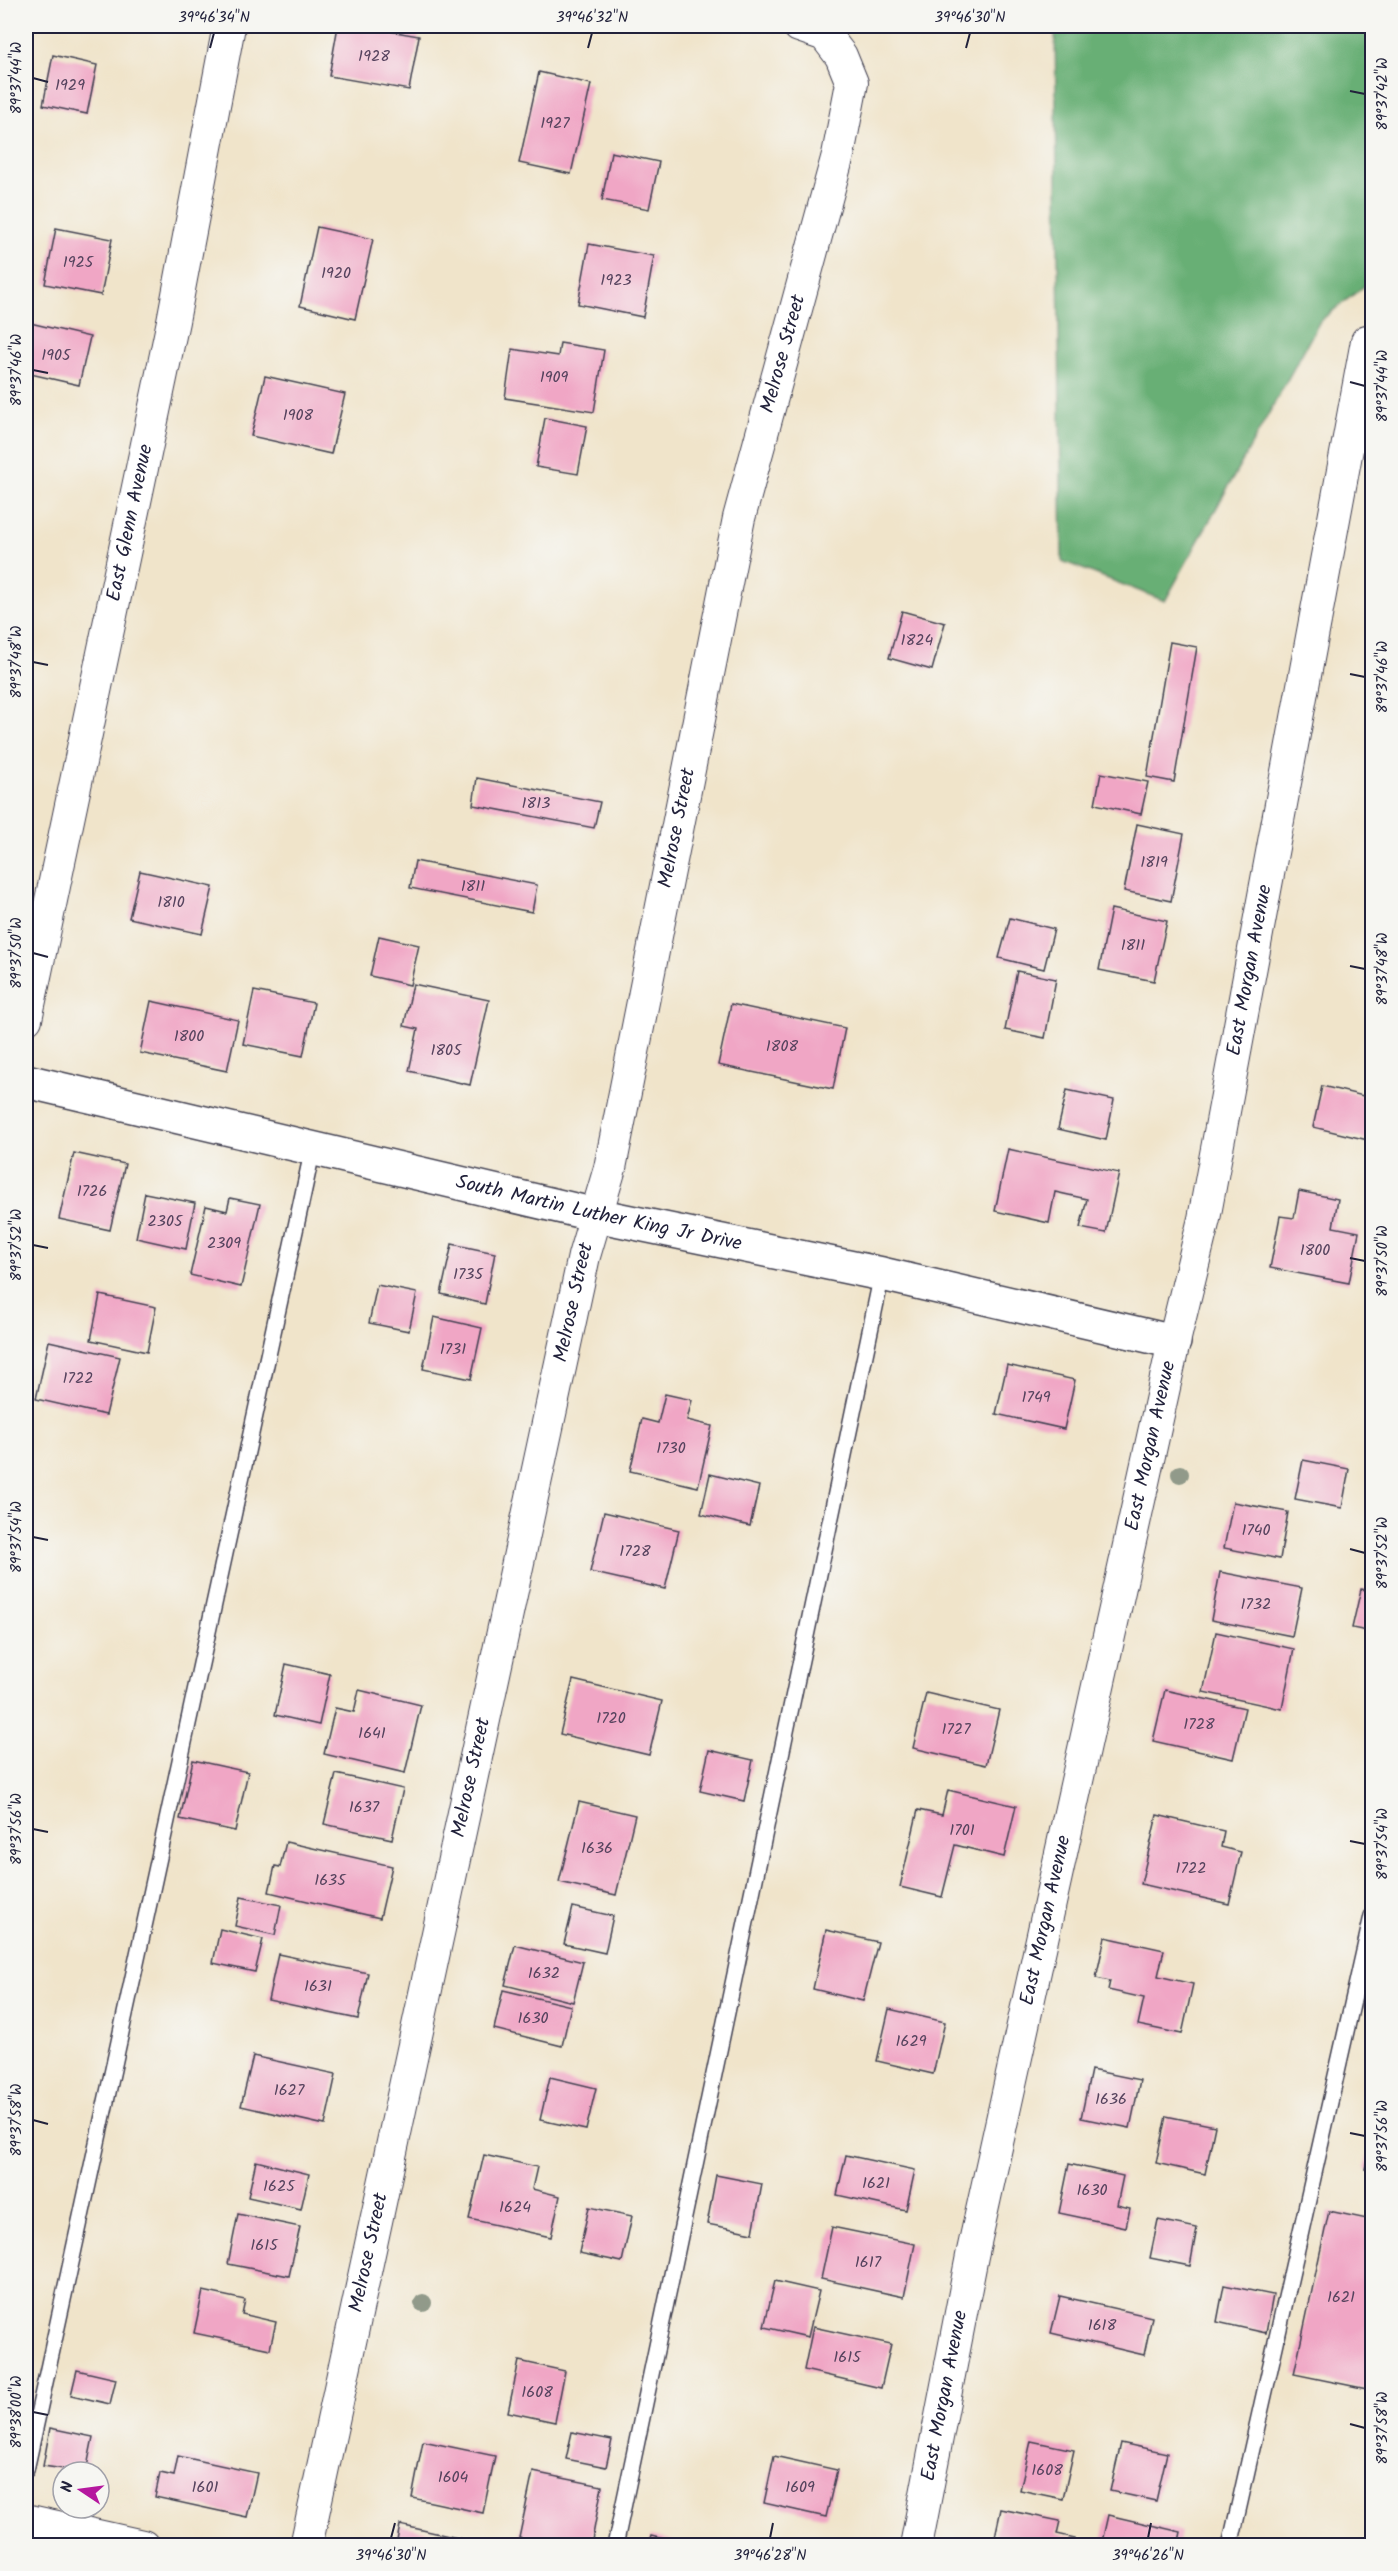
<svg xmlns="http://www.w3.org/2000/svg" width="1398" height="2571" font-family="Kalam,sans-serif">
<rect width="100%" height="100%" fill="#f6f6f2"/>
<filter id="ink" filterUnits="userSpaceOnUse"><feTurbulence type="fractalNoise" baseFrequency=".0167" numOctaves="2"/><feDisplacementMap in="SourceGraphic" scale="12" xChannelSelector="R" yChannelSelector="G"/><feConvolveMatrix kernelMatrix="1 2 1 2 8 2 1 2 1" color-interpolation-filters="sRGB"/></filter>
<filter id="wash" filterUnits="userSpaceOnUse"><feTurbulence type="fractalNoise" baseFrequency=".008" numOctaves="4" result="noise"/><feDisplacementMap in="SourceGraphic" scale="24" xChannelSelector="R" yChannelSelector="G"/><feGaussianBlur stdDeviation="1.35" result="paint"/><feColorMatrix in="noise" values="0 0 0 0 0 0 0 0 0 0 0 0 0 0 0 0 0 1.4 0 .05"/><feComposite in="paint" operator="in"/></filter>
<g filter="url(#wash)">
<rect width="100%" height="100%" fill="#f0e4ca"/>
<path fill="#68af75" stroke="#456858" stroke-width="1.5" d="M1055,26H1372V280L1320,321L1165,601L1062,561Z"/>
<g id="blocks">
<path fill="#f0a6c5" d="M338,26H360L419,36L409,90L329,76Z
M53,55L97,65L87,114L43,105Z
M539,72L591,84L571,174L519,163Z
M611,152L659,162L649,209L602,200Z
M317,227L373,239L355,319L300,306Z
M56,228L112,239L101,295L45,284Z
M589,244L654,256L643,317L578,304Z
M26,322L90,337L79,385L26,373Z
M560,343L604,350L594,412L505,398L512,349L558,356Z
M265,376L345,394L331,454L251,436Z
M545,418L587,426L578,474L536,467Z
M902,611L945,623L932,670L889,658Z
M1170,642L1197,647L1174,782L1147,777Z
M1101,773L1148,782L1141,814L1095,804Z
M477,778L600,802L594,828L473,805Z
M1137,824L1184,834L1171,901L1124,891Z
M415,861L537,885L532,912L410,888Z
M140,871L213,887L202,934L129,918Z
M1111,909L1167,921L1154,981L1099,970Z
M1010,918L1054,929L1044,969L999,958Z
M379,936L419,945L410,985L370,976Z
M1017,971L1056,979L1045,1038L1005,1030Z
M413,984L489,1000L470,1085L409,1071L418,1029L404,1026Z
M254,991L314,1003L303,1056L243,1044Z
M151,1001L238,1020L227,1071L140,1053Z
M731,1004L845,1028L833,1089L718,1065Z
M1322,1086L1372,1098V1141L1313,1127Z
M1067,1090L1114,1100L1106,1140L1058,1129Z
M1008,1149L1119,1173L1106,1233L1080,1228L1087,1199L1055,1192L1049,1223L995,1211Z
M74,1153L125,1164L110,1230L59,1219Z
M1299,1191L1338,1199L1333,1227L1359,1232L1349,1283L1270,1268L1280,1216L1294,1218Z
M145,1193L195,1203L186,1249L136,1238Z
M230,1198L260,1204L241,1287L190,1275L206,1206L227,1211Z
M452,1244L495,1253L485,1304L441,1294Z
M377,1285L417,1293L409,1331L369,1323Z
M100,1295L156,1307L147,1352L91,1340Z
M434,1317L482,1328L471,1379L423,1369Z
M49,1341L120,1357L106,1415L36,1399Z
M1007,1365L1075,1380L1064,1429L996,1414Z
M665,1394L692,1400L687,1420L712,1426L698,1487L630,1471L642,1419L658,1423Z
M1303,1460L1349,1469L1342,1508L1295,1499Z
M710,1474L759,1486L750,1526L701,1514Z
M1233,1502L1288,1512L1280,1559L1224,1548Z
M604,1512L679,1530L665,1589L590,1572Z
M1220,1572L1302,1588L1292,1636L1211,1620Z
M1361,1589L1372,1591V1632L1352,1628Z
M1216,1632L1294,1649L1282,1709L1203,1692Z
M286,1664L330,1674L319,1725L275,1715Z
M573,1680L662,1701L649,1755L560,1734Z
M359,1690L421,1705L405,1773L324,1754L335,1708L354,1712Z
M1165,1690L1245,1708L1233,1759L1153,1741Z
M926,1693L999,1710L986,1765L913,1748Z
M709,1750L753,1760L744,1801L700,1791Z
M193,1760L248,1772L235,1831L180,1819Z
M336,1774L403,1789L392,1839L324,1824Z
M948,1790L1016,1806L1004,1857L955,1845L942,1897L900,1887L918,1810L942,1815Z
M579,1802L635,1815L616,1895L559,1882Z
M1157,1815L1224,1831L1221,1847L1241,1852L1229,1904L1141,1884Z
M286,1842L392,1866L380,1918L269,1892L275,1866L280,1867Z
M241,1897L281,1905L275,1935L235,1926Z
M573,1907L613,1916L605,1953L564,1944Z
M220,1929L263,1939L255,1972L213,1963Z
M826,1930L878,1942L863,2001L813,1989Z
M1105,1937L1164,1950L1158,1976L1193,1984L1182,2034L1138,2025L1144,1998L1108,1990L1110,1981L1096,1978Z
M515,1945L583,1962L573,2002L505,1985Z
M278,1954L368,1973L358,2019L268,2000Z
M503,1990L571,2006L562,2046L494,2029Z
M889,2009L945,2022L933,2074L877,2061Z
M253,2056L336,2074L325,2125L241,2106Z
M1091,2070L1140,2080L1130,2128L1081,2118Z
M550,2077L596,2088L586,2130L540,2120Z
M1166,2116L1215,2126L1205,2174L1156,2163Z
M1371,2141L1372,2142V2170L1365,2169Z
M484,2155L537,2167L532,2189L560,2196L551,2237L469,2219Z
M846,2155L915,2170L906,2210L837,2195Z
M256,2161L309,2174L301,2209L248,2197Z
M1069,2164L1123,2176L1117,2205L1130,2208L1126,2227L1059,2213Z
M716,2175L762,2184L753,2233L707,2224Z
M589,2207L632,2216L622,2262L579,2253Z
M1329,2211L1372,2220V2390L1294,2374Z
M238,2214L300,2227L289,2276L228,2264Z
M1158,2220L1197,2228L1190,2266L1150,2258Z
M832,2227L915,2244L904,2297L821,2279Z
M775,2281L819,2291L808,2337L764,2327Z
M1224,2285L1273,2295L1266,2333L1217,2322Z
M203,2291L245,2300L242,2314L276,2322L270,2349L194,2333Z
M1060,2296L1152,2317L1144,2355L1051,2333Z
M813,2327L891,2344L881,2388L804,2370Z
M519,2361L565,2371L555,2422L508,2412Z
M77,2370L116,2379L110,2404L71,2395Z
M50,2428L93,2437L86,2472L43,2466Z
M572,2432L612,2440L606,2467L566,2459Z
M423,2441L495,2456L483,2513L412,2498Z
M1031,2441L1074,2450L1063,2499L1020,2490Z
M1121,2443L1167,2453L1156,2501L1110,2491Z
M178,2456L257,2473L247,2517L155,2497L160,2473L174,2476Z
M774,2456L837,2470L826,2517L764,2503Z
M533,2472L602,2486L591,2546H555L519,2538Z
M1001,2509L1060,2521L1057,2534L1075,2538L1073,2546H993Z
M1108,2515L1181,2532L1178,2546H1101Z
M400,2525L489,2545V2546H396Z
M651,2536L689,2545V2546H648Z"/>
</g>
</g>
<g filter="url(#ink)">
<use href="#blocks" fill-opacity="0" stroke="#413f50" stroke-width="1.5"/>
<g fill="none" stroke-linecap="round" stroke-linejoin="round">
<defs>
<path id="service" d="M26,2470L313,1148
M615,2546L882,1274
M1230,2546L1372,1916"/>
<g id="minor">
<path id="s1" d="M26,1019L173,321L229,26"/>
<path d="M26,2520L143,2546"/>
<path id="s2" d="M306,2546L584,1256L610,1168L739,518L838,155L852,83L841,56L825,35L799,26"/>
<path id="s3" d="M916,2546L972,2256L1174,1342L1204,1219L1367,341"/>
</g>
<g id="tertiary">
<path id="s4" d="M26,1081L596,1215L882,1274L1174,1342"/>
</g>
</defs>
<use href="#service" stroke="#413f50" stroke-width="18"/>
<use href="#minor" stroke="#413f50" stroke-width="34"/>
<use href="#tertiary" stroke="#413f50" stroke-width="36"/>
<use href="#service" stroke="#fff" stroke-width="15"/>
<use href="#minor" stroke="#fff" stroke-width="32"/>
<use href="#tertiary" stroke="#fff" stroke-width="33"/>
</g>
<g fill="#919a8a">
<circle cx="1180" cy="1474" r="9"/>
<circle cx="423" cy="2303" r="9"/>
</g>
</g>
<path fill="none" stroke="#22223b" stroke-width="2" d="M210,48L214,33M588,48L592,33M966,48L970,33M33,78L48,82M1350,91L1365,94M33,370L48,373M1350,382L1365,386M33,662L48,665M1350,674L1365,677M33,953L48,957M1350,966L1365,969M33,1245L48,1248M1350,1258L1365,1261M33,1537L48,1540M1350,1549L1365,1553M33,1829L48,1832M1350,1841L1365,1844M33,2120L48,2124M1350,2133L1365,2136M33,2412L48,2415M1350,2424L1365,2428M391,2538L395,2523M770,2538L773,2523M1148,2538L1151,2523"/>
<g text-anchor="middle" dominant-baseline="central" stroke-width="6" stroke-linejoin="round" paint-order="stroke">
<g font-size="16" fill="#56435e">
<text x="374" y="56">1928</text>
<text x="70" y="85">1929</text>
<text x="555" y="123">1927</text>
<text x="78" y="262">1925</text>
<text x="336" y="273">1920</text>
<text x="616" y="280">1923</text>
<text x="56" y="355">1905</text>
<text x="554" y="377">1909</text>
<text x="298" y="415">1908</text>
<text x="917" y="640">1824</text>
<text x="536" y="803">1813</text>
<text x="1154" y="862">1819</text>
<text x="473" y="886">1811</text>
<text x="171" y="902">1810</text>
<text x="1133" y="945">1811</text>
<text x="189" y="1036">1800</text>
<text x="782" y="1046">1808</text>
<text x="446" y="1050">1805</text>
<text x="92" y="1191">1726</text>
<text x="165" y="1221">2305</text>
<text x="224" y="1243">2309</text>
<text x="1315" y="1250">1800</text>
<text x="468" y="1274">1735</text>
<text x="453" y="1349">1731</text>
<text x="78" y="1378">1722</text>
<text x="1036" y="1397">1749</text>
<text x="671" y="1448">1730</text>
<text x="1256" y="1530">1740</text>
<text x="635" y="1551">1728</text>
<text x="1256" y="1604">1732</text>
<text x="611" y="1718">1720</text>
<text x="1199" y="1724">1728</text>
<text x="956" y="1729">1727</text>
<text x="372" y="1733">1641</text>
<text x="364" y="1807">1637</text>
<text x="962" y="1830">1701</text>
<text x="597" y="1848">1636</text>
<text x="1191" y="1868">1722</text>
<text x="330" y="1880">1635</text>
<text x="544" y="1973">1632</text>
<text x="318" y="1986">1631</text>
<text x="533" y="2018">1630</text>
<text x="911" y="2041">1629</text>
<text x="289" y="2090">1627</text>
<text x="1111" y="2099">1636</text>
<text x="876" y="2183">1621</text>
<text x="279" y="2186">1625</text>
<text x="1092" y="2190">1630</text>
<text x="515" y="2207">1624</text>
<text x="264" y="2245">1615</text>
<text x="868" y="2262">1617</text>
<text x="1341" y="2297">1621</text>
<text x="1102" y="2325">1618</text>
<text x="847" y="2357">1615</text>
<text x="537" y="2392">1608</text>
<text x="1047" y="2470">1608</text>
<text x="453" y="2477">1604</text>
<text x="205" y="2487">1601</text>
<text x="800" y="2487">1609</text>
</g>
<g font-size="20" fill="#22223b" stroke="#f6f6f2">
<text stroke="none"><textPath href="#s2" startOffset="2244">Melrose Street</textPath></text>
<text stroke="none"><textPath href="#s1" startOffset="507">East Glenn Avenue</textPath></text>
<text stroke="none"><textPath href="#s2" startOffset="1758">Melrose Street</textPath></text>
<text stroke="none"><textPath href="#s3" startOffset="1611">East Morgan Avenue</textPath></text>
<text stroke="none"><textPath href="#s4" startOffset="588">South Martin Luther King Jr Drive</textPath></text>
<text stroke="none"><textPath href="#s2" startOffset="1272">Melrose Street</textPath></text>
<text stroke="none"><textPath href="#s3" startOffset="1125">East Morgan Avenue</textPath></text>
<text stroke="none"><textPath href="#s2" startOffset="786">Melrose Street</textPath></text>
<text stroke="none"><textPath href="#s3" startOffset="639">East Morgan Avenue</textPath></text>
<text stroke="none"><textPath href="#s2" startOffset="300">Melrose Street</textPath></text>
<text stroke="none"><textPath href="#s3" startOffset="153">East Morgan Avenue</textPath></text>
</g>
</g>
<rect width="1398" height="2571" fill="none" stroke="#f6f6f2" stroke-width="66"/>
<g transform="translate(81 2490) rotate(283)"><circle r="28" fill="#f6f6f2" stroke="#a1a1a9" stroke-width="1.5"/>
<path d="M0-4.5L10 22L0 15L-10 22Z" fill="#b5179e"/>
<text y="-9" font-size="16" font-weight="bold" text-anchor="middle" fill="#22223b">N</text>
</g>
<rect x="33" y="33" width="1332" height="2505" fill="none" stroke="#22223b" stroke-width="2"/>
<g font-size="15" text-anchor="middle" fill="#22223b">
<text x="214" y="22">39°46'34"N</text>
<text x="592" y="22">39°46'32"N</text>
<text x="970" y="22">39°46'30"N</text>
<text transform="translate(16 78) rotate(-90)" y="5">89°37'44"W</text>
<text transform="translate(1382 94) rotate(-90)" y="5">89°37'42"W</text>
<text transform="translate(16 370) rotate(-90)" y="5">89°37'46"W</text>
<text transform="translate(1382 386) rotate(-90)" y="5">89°37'44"W</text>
<text transform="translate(16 662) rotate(-90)" y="5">89°37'48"W</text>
<text transform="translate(1382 677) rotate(-90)" y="5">89°37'46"W</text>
<text transform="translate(16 953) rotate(-90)" y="5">89°37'50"W</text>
<text transform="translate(1382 969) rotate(-90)" y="5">89°37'48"W</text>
<text transform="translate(16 1245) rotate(-90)" y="5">89°37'52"W</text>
<text transform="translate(1382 1261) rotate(-90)" y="5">89°37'50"W</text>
<text transform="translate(16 1537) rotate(-90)" y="5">89°37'54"W</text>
<text transform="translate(1382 1553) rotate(-90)" y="5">89°37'52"W</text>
<text transform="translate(16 1829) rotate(-90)" y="5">89°37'56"W</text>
<text transform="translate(1382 1844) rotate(-90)" y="5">89°37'54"W</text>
<text transform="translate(16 2120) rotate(-90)" y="5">89°37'58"W</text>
<text transform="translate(1382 2136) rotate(-90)" y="5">89°37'56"W</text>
<text transform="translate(16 2412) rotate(-90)" y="5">89°38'00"W</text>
<text transform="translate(1382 2428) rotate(-90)" y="5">89°37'58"W</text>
<text x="391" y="2560">39°46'30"N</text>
<text x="770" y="2560">39°46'28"N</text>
<text x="1148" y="2560">39°46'26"N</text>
</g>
</svg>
